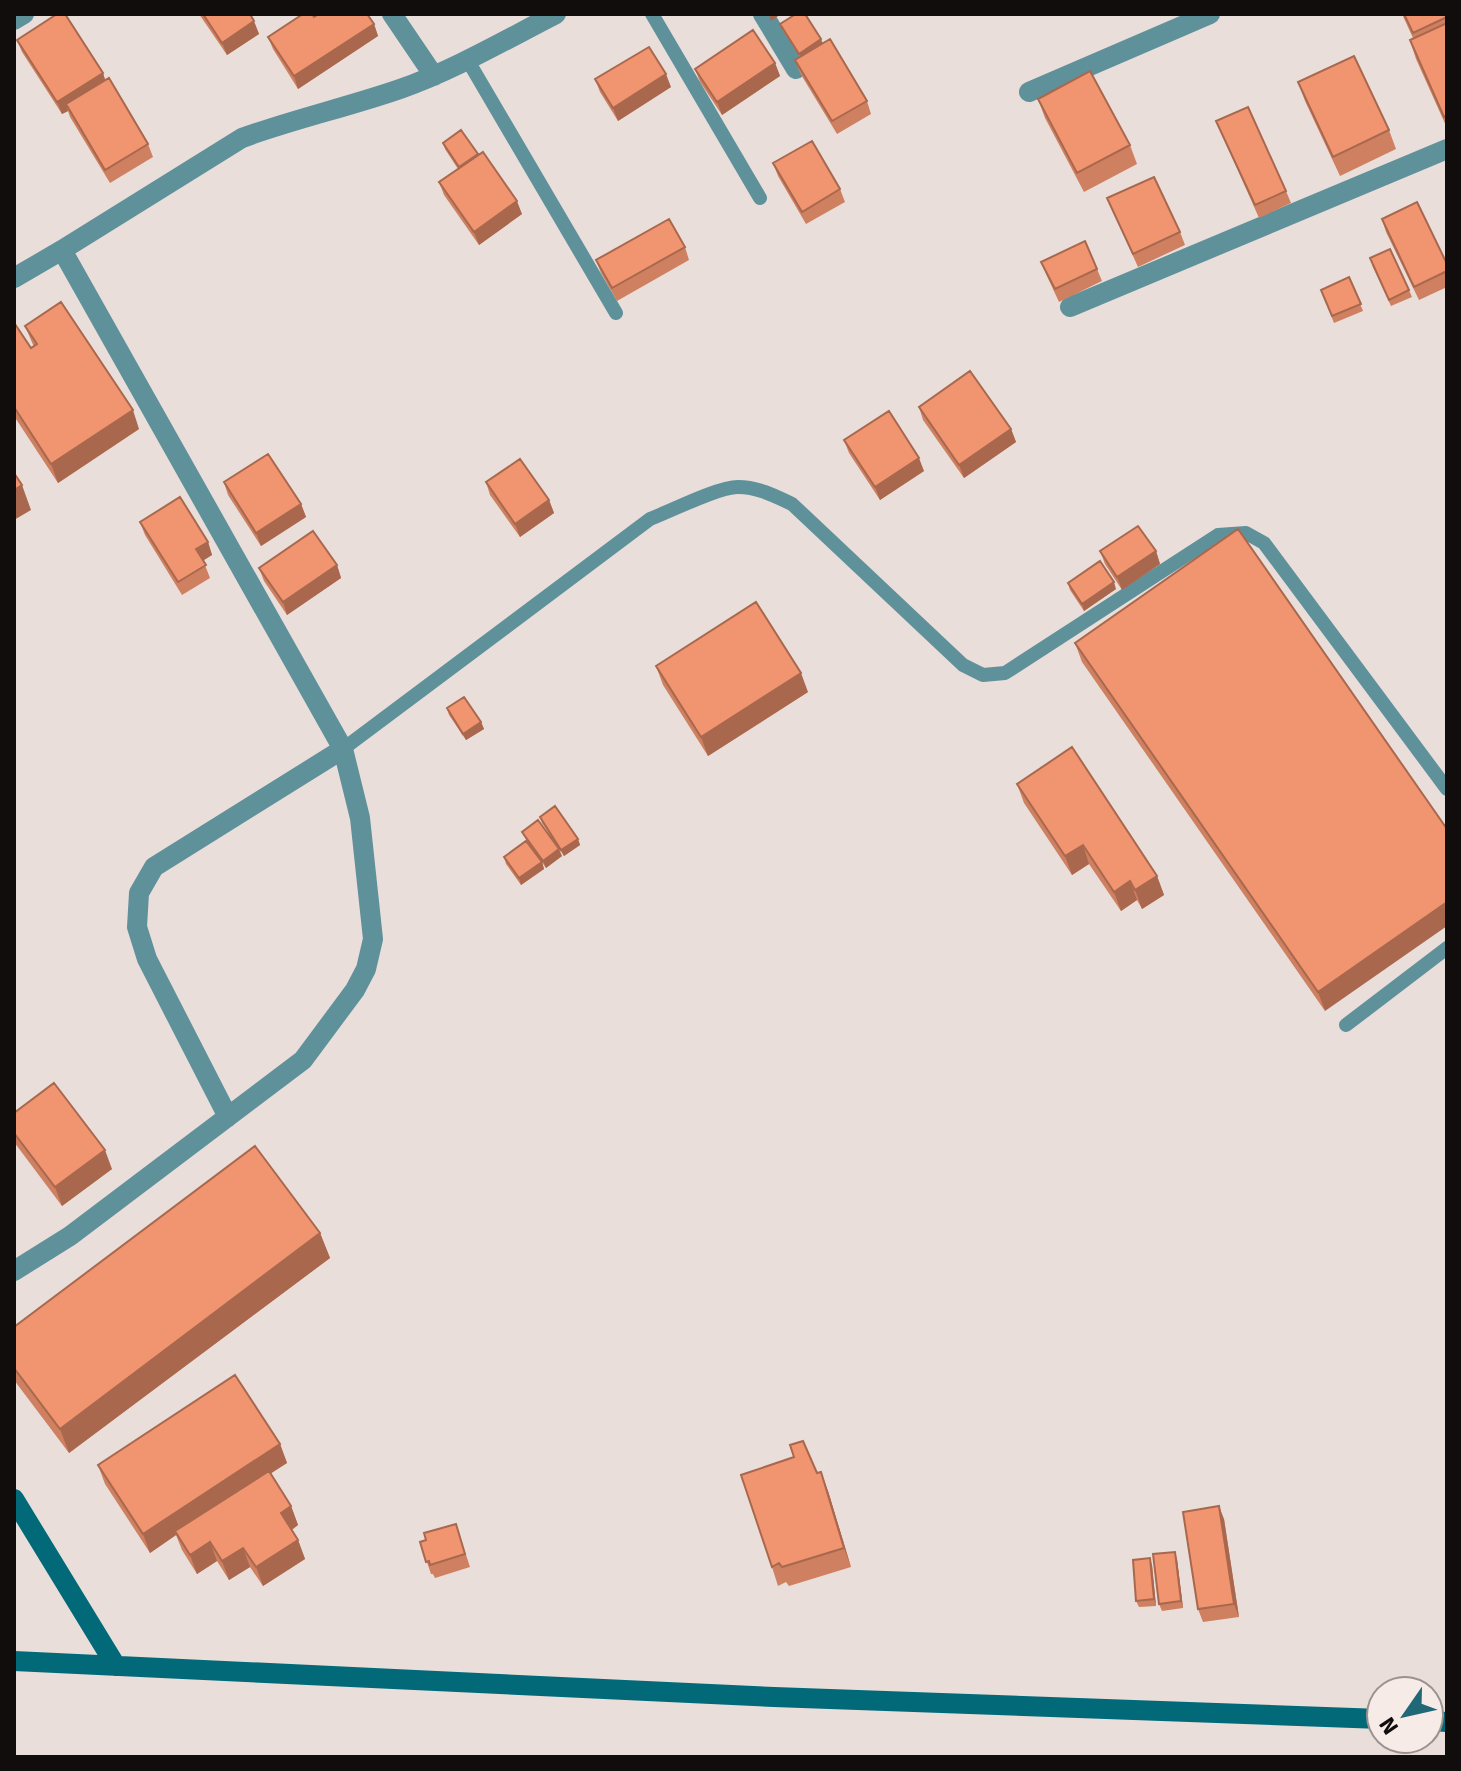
<svg xmlns="http://www.w3.org/2000/svg" width="1461" height="1771" font-family="Signika,sans-serif">
<rect width="100%" height="100%" fill="#e9deda"/>
<g fill="none" stroke-linecap="round" stroke-linejoin="round">
<path stroke="#5f919b" stroke-width="14" d="M652,14L760,198
M467,59L616,313
M343,749L650,519C671,511 718,487 738,487C758,487 775,496 792,504L963,665L983,675L1005,673L1218,535L1246,533L1264,543L1447,789
M1346,1025L1447,948"/>
<path stroke="#5f919b" stroke-width="20" d="M392,14L434,76
M763,14L796,69
M14,20L24,14
M1029,92L1210,14
M14,278L62,250L242,138C294,119 348,107 400,89C454,70 505,40 556,14
M1070,307L1447,149
M228,1117L147,959L137,927L139,893L154,867L343,749
M14,1271L70,1236L303,1060L355,990L366,969L373,939L360,818L343,749L62,250"/>
<path stroke="#026979" stroke-width="20" d="M14,1499L116,1666
M14,1661L774,1697L1381,1719
M1429,1721L1447,1722"/>
</g>
<path fill="#cf8060" d="M199,14H250L259,34L227,55Z
M1402,14H1447V128L1416,59L1410,40L1413,38Z
M314,17L374,24L378,36L298,89L273,49L268,37Z
M780,24L823,44L867,101L871,114L837,134L800,73L795,60L800,57L783,31Z
M17,40L103,73L105,80L148,144L153,157L110,183L70,117L68,111L62,114L22,52Z
M775,63L780,76L722,115L700,82L695,69Z
M595,79L671,87L618,121L600,92Z
M1298,82L1389,130L1396,149L1340,176L1305,101Z
M1038,99L1130,145L1137,164L1084,192L1045,118Z
M1216,121L1286,191L1291,203L1259,218Z
M443,143L522,214L479,245L444,195L439,182L458,169L445,149Z
M773,163L840,189L845,202L806,224L778,176Z
M1107,198L1180,232L1185,245L1138,267Z
M1382,219L1447,264V287L1419,300L1386,232Z
M685,247L689,260L617,301L601,273L596,260Z
M1041,262L1097,269L1102,281L1059,302L1046,274Z
M1372,265L1409,290L1412,297L1391,306Z
M1349,277L1363,311L1334,323L1321,290Z
M14,325L31,348L34,347L25,326L139,429L58,483L14,416Z
M919,407L1011,429L1016,442L964,478L923,420Z
M844,440L924,471L880,500L849,453Z
M224,482L301,504L306,517L261,546L228,495Z
M486,482L549,500L554,513L520,537L490,495Z
M140,522L208,542L212,555L203,560L210,578L182,595L145,535Z
M1238,529L1325,1011L1082,662L1075,643Z
M1100,551H1156L1160,564L1122,590L1105,564Z
M337,565L341,578L287,615L264,581L259,568Z
M1068,583L1116,589L1084,611L1070,590Z
M656,666L808,692L708,756L663,685Z
M447,708L481,722L484,729L466,740L449,715Z
M1017,784L1157,876L1164,895L1142,909L1137,900L1121,911L1089,864L1072,875L1024,803Z
M540,817L578,839L580,845L564,856L542,823Z
M522,832L562,856L546,868L525,838Z
M504,857L542,862L544,869L521,885L506,864Z
M14,1113L112,1169L62,1206L14,1142Z
M320,1233L330,1258L69,1453L14,1380V1327Z
M280,1444L287,1463L270,1473L291,1506L298,1525L292,1530L298,1540L305,1559L263,1586L250,1567L229,1580L217,1561L197,1574L182,1550L176,1535L150,1553L105,1484L98,1465Z
M828,1491L851,1567L789,1586L786,1582L778,1586L772,1567Z
M1224,1519L1239,1617L1203,1622L1198,1609Z
M456,1524L470,1567L435,1578L433,1574H431L420,1542L426,1540Z
M1177,1559L1183,1608L1162,1611L1159,1604Z
M1152,1565L1156,1606L1139,1607L1136,1601Z"/>
<path fill="#a9684e" d="M769,14H781L771,21Z
M254,21L259,34L227,55L222,43Z
M374,24L378,36L298,89L294,76Z
M821,39L824,46L802,60L799,54Z
M775,63L780,76L722,115L717,102Z
M103,73L107,86L66,104L68,111L62,114L57,102Z
M666,74L671,87L618,121L613,108Z
M517,201L522,214L479,245L474,232Z
M133,410L139,429L58,483L51,464Z
M1011,429L1016,442L964,478L959,465Z
M919,458L924,471L880,500L875,487Z
M22,485L31,510L14,520V490Z
M549,500L554,513L520,537L515,524Z
M301,504L306,517L261,546L256,533Z
M208,542L212,555L201,562L196,549Z
M1156,551L1160,564L1122,590L1117,577Z
M337,565L341,578L287,615L283,602Z
M1114,582L1116,589L1084,611L1082,604Z
M801,673L808,692L708,756L701,737Z
M481,722L484,729L466,740L463,734Z
M578,839L580,845L564,856L561,850Z
M1083,845L1089,864L1072,875L1065,856Z
M559,849L562,856L546,868L543,861Z
M542,862L544,869L521,885L519,878Z
M1157,876L1164,895L1142,909L1135,890Z
M1130,881L1137,900L1121,911L1114,892Z
M1447,902V926L1325,1011L1318,992Z
M105,1150L112,1169L62,1206L55,1187Z
M320,1233L330,1258L69,1453L60,1429Z
M280,1444L287,1463L177,1535L175,1531L176,1535L150,1553L143,1534Z
M821,1472L828,1491L851,1567L844,1548Z
M291,1506L298,1525L288,1532L281,1513Z
M1219,1506L1224,1519L1239,1617L1234,1604Z
M298,1540L305,1559L263,1586L256,1567Z
M210,1542L217,1561L197,1574L190,1555Z
M243,1548L250,1567L229,1580L222,1561Z
M1175,1552L1177,1559L1183,1608L1181,1601Z
M1150,1558L1152,1565L1156,1606L1154,1599Z"/>
<path fill="#f19570" stroke="#a9684e" stroke-width="2" d="M57,14H65L103,73L57,102L17,40Z
M203,14H250L254,21L222,43Z
M303,14H312L314,17L319,14H367L374,24L294,76L268,37Z
M796,14H805L821,39L799,54L780,24Z
M1404,14H1447V17L1413,33Z
M1447,23V116L1444,117L1410,40Z
M753,30L775,63L717,102L695,69Z
M830,39L867,101L832,121L795,60Z
M649,47L666,74L613,108L595,79Z
M1354,56L1389,130L1333,157L1298,82Z
M1090,71L1130,145L1077,173L1038,99Z
M109,78L148,144L105,170L66,104Z
M1248,107L1286,191L1255,205L1216,121Z
M461,130L478,154L459,167L443,143Z
M812,141L840,189L802,212L773,163Z
M483,152L517,201L474,232L439,182Z
M1154,177L1180,232L1133,254L1107,198Z
M1417,202L1447,264V271L1414,287L1382,219Z
M669,219L685,247L612,288L596,260Z
M1085,241L1097,269L1055,289L1041,262Z
M1390,249L1409,290L1389,300L1370,258Z
M1349,277L1361,304L1332,316L1321,290Z
M61,302L133,410L51,464L14,407V325L15,324L31,348L37,344L25,326Z
M970,371L1011,429L959,465L919,407Z
M889,411L919,458L875,487L844,440Z
M268,454L301,504L256,533L224,482Z
M520,459L549,500L515,524L486,482Z
M14,473L22,485L14,490Z
M180,497L208,542L196,549L206,565L178,582L140,522Z
M1138,526L1156,551L1117,577L1100,551Z
M1238,529L1447,829V902L1318,992L1075,643Z
M313,531L337,565L283,602L259,568Z
M1100,561L1114,582L1082,604L1068,583Z
M756,602L801,673L701,737L656,666Z
M464,697L481,722L463,734L447,708Z
M1072,747L1157,876L1135,890L1130,881L1114,892L1083,845L1065,856L1017,784Z
M555,806L578,839L561,850L540,817Z
M538,820L559,849L543,861L522,832Z
M526,841L542,862L519,878L504,857Z
M54,1083L105,1150L55,1187L14,1133V1113Z
M255,1146L320,1233L60,1429L14,1368V1327Z
M235,1375L280,1444L143,1534L98,1465Z
M803,1441L817,1473L821,1472L844,1548L782,1567L779,1563L772,1567L741,1475L794,1457L790,1445Z
M269,1471L291,1506L281,1513L298,1540L256,1567L243,1548L222,1561L210,1542L190,1555L175,1531Z
M1219,1506L1234,1604L1198,1609L1183,1512Z
M456,1524L465,1554L430,1565L429,1561L426,1562L420,1542L426,1540L424,1533Z
M1175,1552L1181,1601L1159,1604L1153,1554Z
M1150,1558L1154,1599L1136,1601L1133,1560Z"/>
<rect width="1461" height="1771" fill="none" stroke="#110d0c" stroke-width="32"/>
<g transform="translate(1405 1715) rotate(236)"><circle r="38" fill="#f6ebe7" stroke="#9a928f" stroke-width="2"/>
<path d="M0-6L14 30L0 20L-14 30Z" fill="#206876"/>
<text y="-12" font-size="22" font-weight="bold" text-anchor="middle" fill="#110d0c">N</text>
</g>
</svg>
